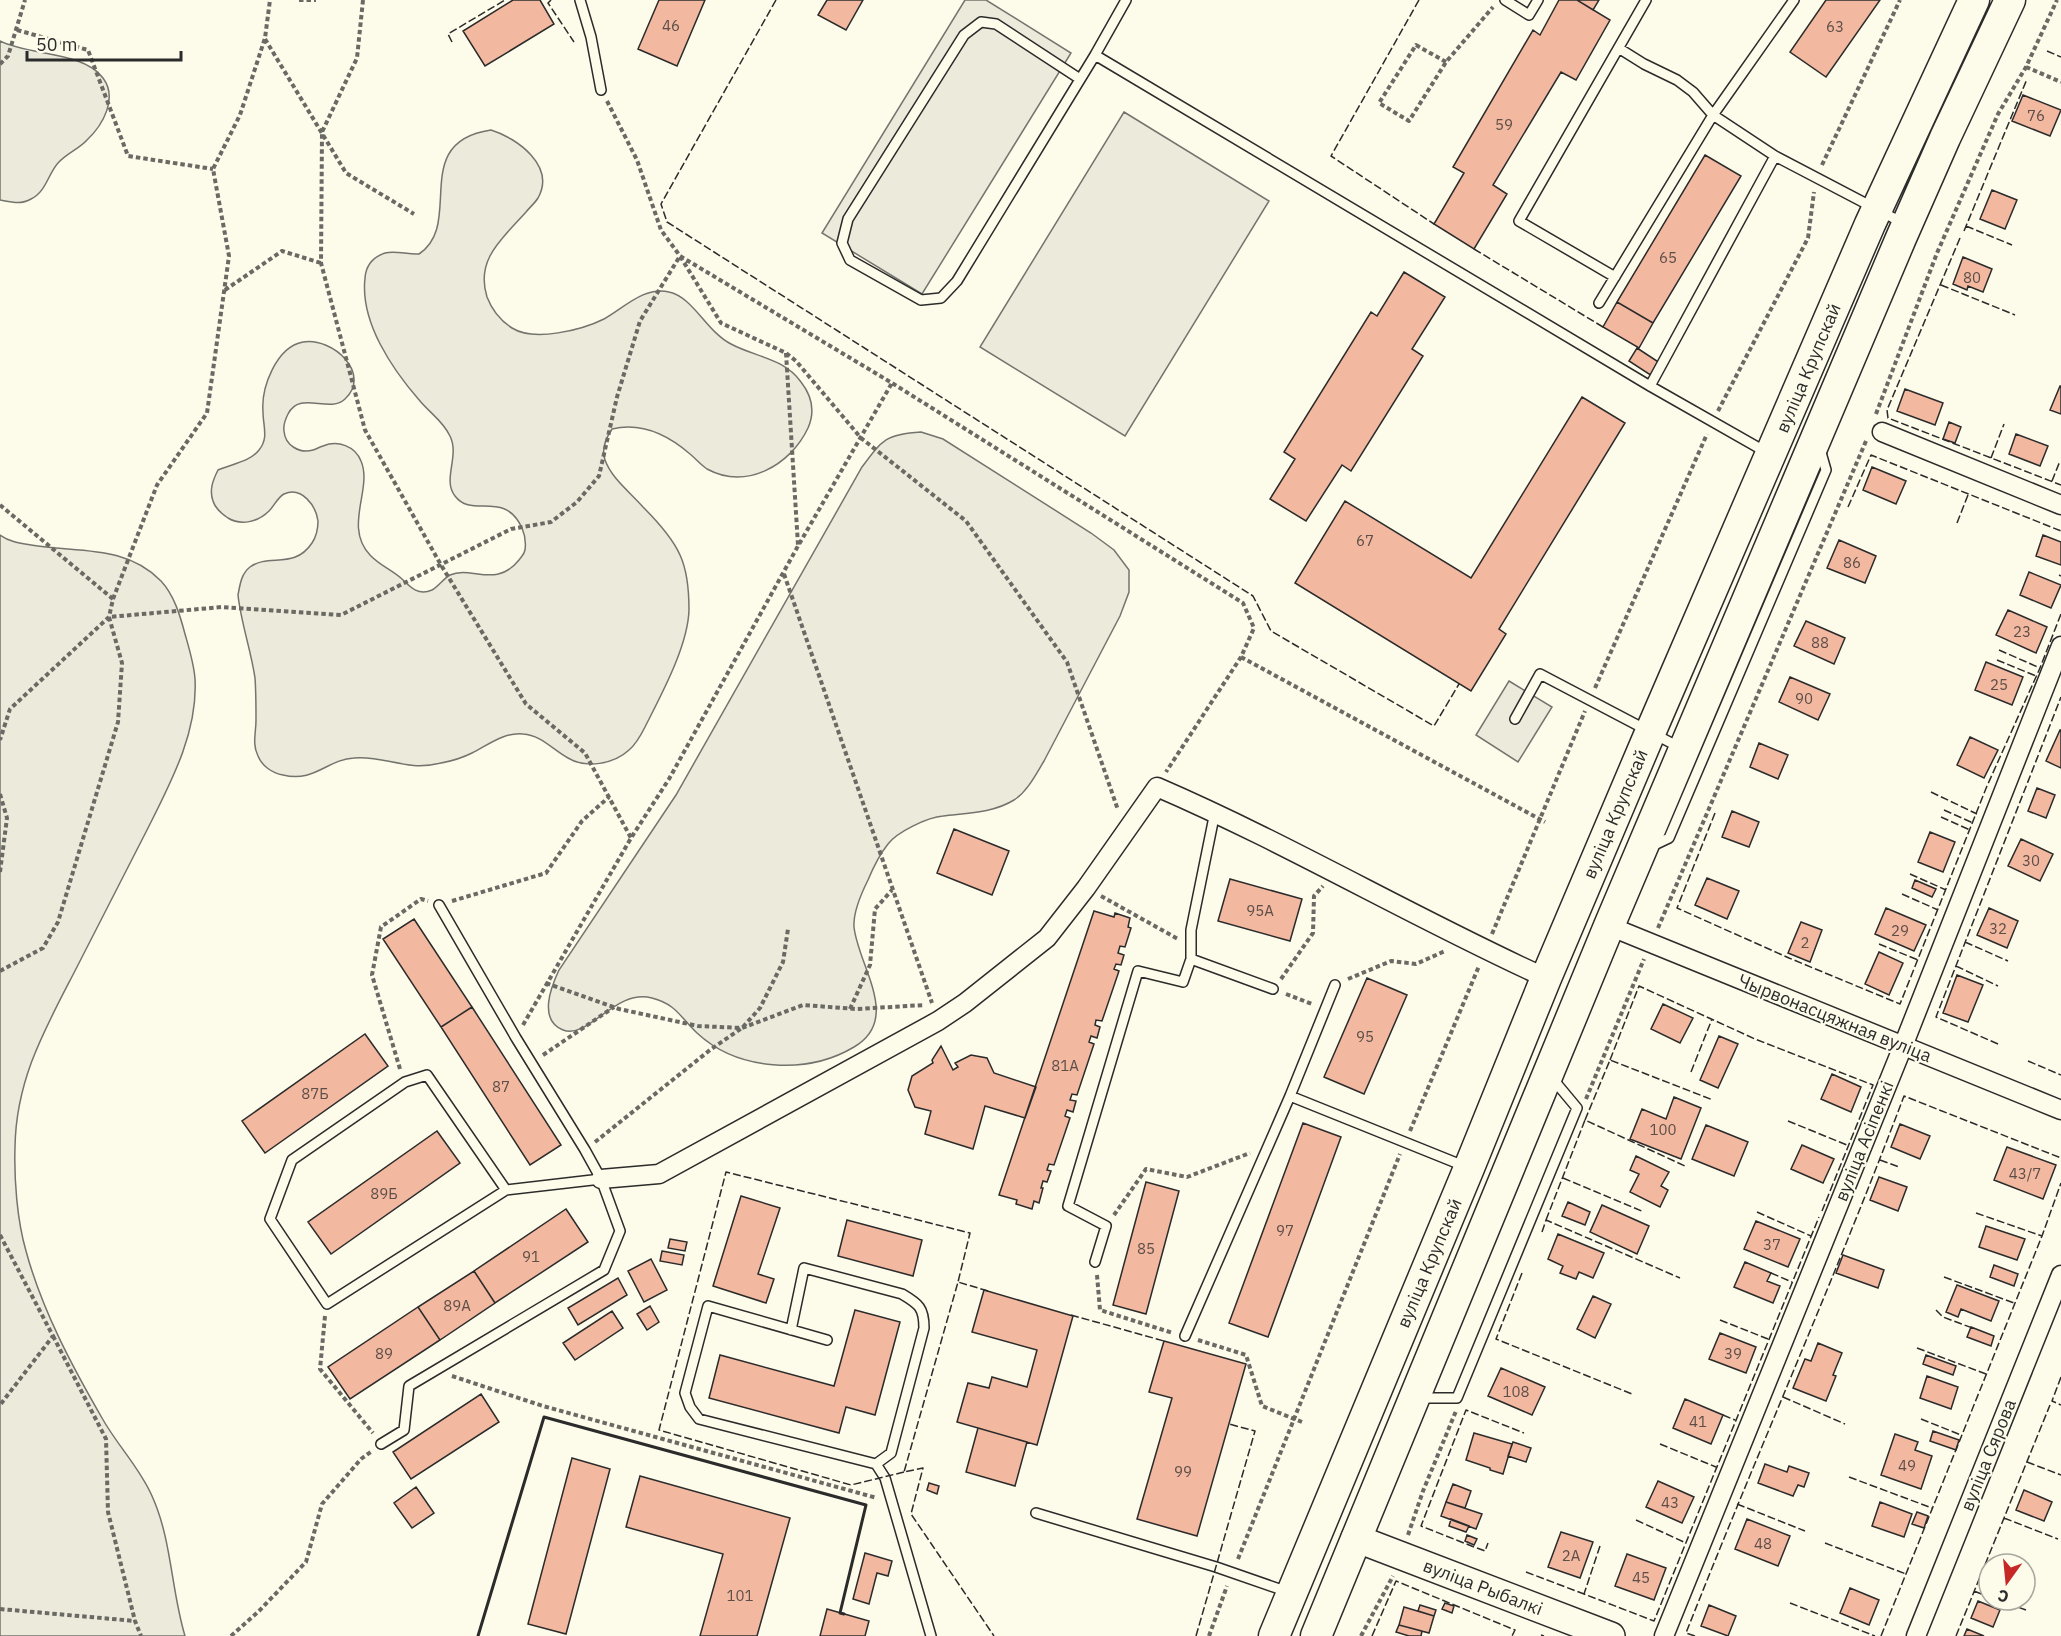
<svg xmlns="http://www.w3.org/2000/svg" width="2061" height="1636" font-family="'IBM Plex Sans',sans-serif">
<rect width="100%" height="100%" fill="#fdfbea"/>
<path fill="#ecebdb" stroke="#74746e" stroke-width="1.5" d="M0,41C29,56 83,51 103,78C118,98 103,125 87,140C79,149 67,153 58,163C48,174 46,192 31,199C21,205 11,202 0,200Z
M1124,112L1269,201L1125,436L980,347Z
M491,130C517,138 556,166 538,198C535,203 530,207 526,212C503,238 475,259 487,297C492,310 501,321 512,328C534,342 582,330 604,319C624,308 644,286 669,292C693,297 707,332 731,344C755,357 784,358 801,382C812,396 815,412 808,428C790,466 746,490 707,469C701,465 696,459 690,454C668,435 641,422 612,429C606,438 601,449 605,460C612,479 630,492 643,507C657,521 672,537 680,555C687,570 689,593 689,610C688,646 661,695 645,727C641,735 635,745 629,750C614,764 586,769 568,758C553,750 541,735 523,734C504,732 488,745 472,753C462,758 452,761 441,763C405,772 385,755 354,758C328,759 314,783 283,775C272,773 262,766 258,756C252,744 256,733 256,720C256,706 256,691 255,678C251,650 241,623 238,595C240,585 241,574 250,567C269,553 294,570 312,543C316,537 318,529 318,521C316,506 302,486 284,494C278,497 274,506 269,511C258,522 241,526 228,518C222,514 215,508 213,501C209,490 213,480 218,470C231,464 250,462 259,450C269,438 263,426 263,412C261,388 276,347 303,342C333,337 372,374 345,399C329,414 300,390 288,414C285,420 283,425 284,431C285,445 299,454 313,450C317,449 319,447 323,446C338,440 355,446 361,461C373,489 343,526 370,555C379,565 392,570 402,579C411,588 419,596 432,590C439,586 443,579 450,575C471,565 496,589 519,560C522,556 524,555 525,550C526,543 525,535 522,528C504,489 472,519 455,496C442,480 460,456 450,436C443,421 430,413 420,401C392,369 360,322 365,278C366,265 373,257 385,253C396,250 408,255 419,254C465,224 408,142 491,130Z
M921,432L943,439L1091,533L1114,550L1129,570V592L1120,616L1044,761C1036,774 1027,792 1014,800C993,813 967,813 943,816C928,817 897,832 888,844C880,854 873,868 868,880C861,894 853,912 854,927C858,966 902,1019 854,1047C807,1075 738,1071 697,1033C681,1018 676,1004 652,998C615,988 589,1040 563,1030C538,1020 551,987 559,970L676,795L862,467C882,440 886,434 921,432Z
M0,535C10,542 19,543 31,545C76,553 125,544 161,581C174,595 180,615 185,634C189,648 194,664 195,679C198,732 171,782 148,828C125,873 102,918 79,963C48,1024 16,1076 15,1147C14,1179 17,1220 26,1251C42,1310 72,1366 102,1418C117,1445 140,1468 152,1496C172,1540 171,1590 185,1636H0Z"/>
<path fill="#eceadb" stroke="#74746e" stroke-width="1.5" d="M965,0H986L1071,53L922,294L822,233Z
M1509,681L1552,707L1518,762L1476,735Z"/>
<path fill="#f2b8a0" stroke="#2b2b2b" stroke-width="1.5" d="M513,0H540L554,24L485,66L463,31Z
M659,0H705L677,66L638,49Z
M827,0H863L846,30L818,15Z
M1559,0H1577L1610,20L1576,80L1561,72L1493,185L1507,194L1474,249L1434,224L1464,173L1453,167L1533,30L1540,35Z
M1577,0H1599L1593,10Z
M1826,0H1880L1826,77L1790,52Z
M2023,95L2061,110L2050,136L2012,121Z
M1705,155L1741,176L1653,323L1617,302Z
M1992,190L2017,200L2005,229L1980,219Z
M1963,257L1992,269L1983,292L1968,286L1967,290L1953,284Z
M1404,272L1445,297L1412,349L1423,356L1351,471L1342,465L1306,521L1270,499L1295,459L1284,452L1371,312L1377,316Z
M1617,302L1653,323L1639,348L1603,327Z
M1637,348L1660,363L1652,376L1629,361Z
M2060,386H2061V414L2050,410Z
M1905,389L1943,403L1935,425L1897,411Z
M1582,397L1625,423L1499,629L1506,634L1471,691L1295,583L1345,501L1471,578Z
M1949,422L1961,427L1955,443L1943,439Z
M2016,434L2048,446L2040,466L2009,454Z
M1872,467L1906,481L1896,504L1863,490Z
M2043,535L2061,542V565L2036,556Z
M1839,540L1876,556L1865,583L1827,568Z
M2029,572L2061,585L2051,608L2020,595Z
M2008,610L2047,627L2036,653L1996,635Z
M1806,621L1845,638L1834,664L1794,646Z
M1986,662L2023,677L2012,705L1975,690Z
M1790,677L1830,694L1818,720L1779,702Z
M2060,730H2061V768L2046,761Z
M1970,737L1998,750L1984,778L1957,765Z
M1759,743L1788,755L1778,779L1750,767Z
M2037,788L2055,795L2046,818L2028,811Z
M1732,811L1759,822L1749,847L1722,837Z
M954,829L1009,851L992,895L937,873Z
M1930,832L1955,842L1943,872L1918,862Z
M2021,839L2053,854L2040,881L2008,866Z
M1707,878L1739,891L1727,919L1695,905Z
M1230,879L1302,899L1290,941L1218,921Z
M1915,880L1936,889L1932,897L1912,888Z
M1886,908L1926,925L1914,951L1875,934Z
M1989,908L2018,921L2007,948L1977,935Z
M1094,911L1114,917L1115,913L1130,918L1128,927L1131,928L1125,947L1120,946L1118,953L1124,955L1121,965L1116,964L1114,969L1119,971L1102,1021L1096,1020L1095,1025L1100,1027L1097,1038L1091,1036L1089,1042L1094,1044L1077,1095L1072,1094L1070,1100L1076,1101L1073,1112L1067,1110L1065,1116L1070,1118L1054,1165L1049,1164L1047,1170L1051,1171L1047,1182L1043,1181L1041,1188H1043L1039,1203L1034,1201L1032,1209L1016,1204L1017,1200L999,1195Z
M414,919L472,1007L441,1027L383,939Z
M1801,922L1822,930L1810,962L1788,953Z
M1879,952L1903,963L1889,995L1865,984Z
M1957,975L1983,985L1968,1022L1943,1013Z
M1367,978L1407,995L1364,1094L1324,1077Z
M1663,1004L1693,1018L1680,1043L1651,1029Z
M472,1007L561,1145L530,1165L441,1027Z
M365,1034L388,1066L265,1153L242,1121Z
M1719,1036L1738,1044L1718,1088L1700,1080Z
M941,1046L953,1070L958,1067L955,1063L971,1055L987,1058L994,1073L1036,1087L1025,1118L985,1106L973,1149L925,1134L931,1111L915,1107L908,1090L912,1076L933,1063L932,1060Z
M1832,1074L1861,1087L1851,1112L1821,1099Z
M1674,1097L1701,1108L1681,1159L1630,1139L1642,1109L1666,1119Z
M1303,1123L1341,1137L1268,1337L1229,1323Z
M1900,1124L1930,1136L1920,1159L1891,1147Z
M1706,1125L1748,1142L1734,1176L1692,1159Z
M437,1131L460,1163L331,1254L308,1222Z
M1802,1145L1834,1159L1823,1183L1791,1169Z
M2007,1147L2056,1165L2043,1199L1994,1180Z
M1636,1156L1669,1172L1661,1186L1668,1190L1660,1207L1630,1192L1639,1174L1630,1170Z
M1879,1177L1907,1187L1898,1211L1870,1200Z
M1146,1182L1179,1191L1146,1314L1113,1305Z
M741,1196L780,1208L758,1274L774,1279L766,1303L713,1286Z
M1568,1202L1590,1212L1585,1225L1562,1216Z
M1602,1205L1649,1226L1637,1254L1590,1232Z
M566,1209L588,1242L495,1303L474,1271Z
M847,1220L922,1240L913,1276L838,1256Z
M1756,1221L1800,1239L1788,1267L1744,1249Z
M1986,1226L2025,1239L2017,1260L1979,1247Z
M1558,1234L1604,1253L1593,1278L1579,1272L1576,1279L1560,1273L1563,1266L1548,1259Z
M670,1239L687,1242L685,1251L668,1248Z
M662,1251L684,1255L682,1265L660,1261Z
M1843,1255L1884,1270L1878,1288L1836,1273Z
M651,1259L667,1290L644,1302L628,1271Z
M1745,1262L1771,1273L1767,1281L1780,1286L1773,1303L1734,1287Z
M1994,1265L2018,1274L2014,1286L1990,1277Z
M474,1271L495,1303L440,1340L418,1307Z
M618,1278L627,1295L578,1325L568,1308Z
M1957,1285L1999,1301L1991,1321L1961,1309L1958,1317L1946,1312Z
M984,1290L1073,1316L1037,1445L957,1422L968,1383L989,1388L992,1377L1027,1387L1037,1350L972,1332Z
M1593,1296L1611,1304L1595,1338L1577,1329Z
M650,1306L659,1322L647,1330L637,1314Z
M418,1307L440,1340L350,1399L328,1367Z
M855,1310L900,1322L875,1415L846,1407L839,1433L709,1398L720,1355L834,1386Z
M612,1311L623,1328L575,1360L563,1343Z
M1971,1327L1994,1336L1991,1346L1967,1337Z
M1720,1333L1756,1347L1746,1373L1709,1359Z
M1164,1341L1246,1364L1197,1536L1137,1519L1172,1398L1149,1392Z
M1818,1343L1842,1353L1833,1375L1836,1376L1826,1401L1793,1388L1805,1359L1811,1361Z
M1926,1355L1956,1366L1953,1375L1923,1364Z
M1501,1368L1545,1387L1532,1415L1488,1396Z
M1927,1376L1958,1387L1951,1409L1920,1398Z
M481,1394L499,1422L411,1479L393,1452Z
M1685,1399L1723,1415L1711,1444L1673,1428Z
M978,1428L1027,1442L1015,1486L966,1472Z
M1933,1431L1959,1440L1956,1450L1930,1441Z
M1474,1433L1512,1444L1503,1474L1490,1470V1468L1466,1460Z
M1895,1434L1918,1442L1915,1450L1932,1456L1921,1489L1881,1475Z
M1513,1442L1531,1448L1526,1462L1508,1456Z
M572,1458L610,1469L566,1634L528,1624Z
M1765,1464L1787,1472L1789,1466L1809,1473L1804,1487L1798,1485L1793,1496L1758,1483Z
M640,1476L790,1518L757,1636H700L723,1554L626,1527Z
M1658,1481L1694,1497L1682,1523L1646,1507Z
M929,1483L939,1486L937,1494L927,1490Z
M1453,1484L1471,1491L1465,1508L1446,1502Z
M416,1487L434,1513L412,1528L394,1503Z
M2024,1490L2052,1502L2044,1521L2016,1510Z
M1446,1502L1482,1514L1476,1529L1441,1516Z
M1880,1502L1912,1514L1904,1537L1872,1526Z
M1917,1512L1928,1516L1924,1528L1912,1524Z
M1451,1519L1469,1526L1466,1532L1449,1526Z
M1747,1519L1790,1536L1778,1566L1735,1549Z
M1561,1532L1593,1542L1580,1578L1548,1567Z
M1467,1535L1477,1539L1474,1545L1465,1541Z
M865,1553L892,1561L888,1576L877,1573L869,1604L853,1599Z
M1627,1554L1666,1568L1654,1600L1615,1586Z
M1850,1588L1879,1600L1869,1625L1840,1613Z
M1978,1601L2000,1610L1993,1627L1971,1618Z
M1445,1603L1454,1606L1452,1613L1442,1609Z
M1420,1605L1436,1610L1434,1616L1418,1611Z
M1709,1605L1736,1616L1728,1636L1701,1626Z
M1404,1607L1434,1616L1429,1633L1399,1625Z
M827,1609L869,1621L865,1636H820Z
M1399,1625L1422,1631L1421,1636H1409L1396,1632Z
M1967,1629L1984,1636H1964Z"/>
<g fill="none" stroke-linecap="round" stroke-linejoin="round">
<defs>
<path id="lane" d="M580,0L591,37L601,90
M1505,0L1529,15L1538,0
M1620,49L1644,64L1677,80L1693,92L1713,115L1775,156L1905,224
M1095,55L1650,386L1766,452
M1080,79L996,24L981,22L964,35L848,219L842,243L850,260L921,300L941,298L957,281L1095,55L1126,0
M1615,277L1519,221L1646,0
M1599,303L1713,115L1794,0
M1650,386L1775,156
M1515,719L1540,674L1679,747
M1215,812L1191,930V959L1273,989
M1650,847L1669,838L1826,470L1820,449
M1290,1096L1464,1166
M506,1190L327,1304L270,1219L292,1160L405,1082L427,1075L506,1190L601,1179
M1095,1262L1106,1226L1068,1206L1138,971L1183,982L1191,959
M791,1330L804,1268L902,1294C919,1304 924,1308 924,1328L891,1453L876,1464
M1185,1336L1290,1096L1335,985
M827,1340L708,1306L685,1393L690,1407L699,1419L876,1464L885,1478L931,1636
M1418,1398H1457L1577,1108L1552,1078
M381,1444L404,1430L409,1386L604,1270L620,1231L601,1179L585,1150L516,1038L439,905
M1036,1513L1216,1567L1288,1592"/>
<path id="street" d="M1882,432L2061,505
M1609,926L2061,1110
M601,1179L659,1174L938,1021L965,1003L1047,938L1086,888L1157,787C1289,844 1414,918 1546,978
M1664,1636L1903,1046L2061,646
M1916,1636L2061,1275"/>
<path id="secondary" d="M1355,1538L1611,1636"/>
<path id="primary" d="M1274,1636L1469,1168L1546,978L1650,733L1870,224L1974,0
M1316,1636L1609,926L1901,238L1945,138L2010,0"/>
</defs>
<use href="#lane" stroke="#2b2b2b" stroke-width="12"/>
<use href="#street" stroke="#2b2b2b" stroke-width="21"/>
<use href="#secondary" stroke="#2b2b2b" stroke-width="30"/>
<use href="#primary" stroke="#2b2b2b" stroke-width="33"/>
<path stroke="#6a6964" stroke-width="4" stroke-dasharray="4.5 3" stroke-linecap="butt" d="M299,0H316
M363,0L357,58L322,132L321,263L365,430L441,565L526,704L585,753L631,838
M17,30L88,50L128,156L213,169
M265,39L346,173L414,214
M1446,62L1416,45L1379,103L1409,121L1446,62L1493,7
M0,64L8,56L25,0
M2026,67L2061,82
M607,101L637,160L661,230L680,256L892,383L1243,603L1254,628L1241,657L1166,772
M1822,165L1900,0
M225,290L282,251L321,263
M786,353L798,545
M1718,411L1808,238L1814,192
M1876,414L1937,253L1998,114L2026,67L2057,0
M0,505L113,599L109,617L10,709L0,740
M784,574L932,1003
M113,599L157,485L207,413L229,256L213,169L240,115L265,38L270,0
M1241,657L1545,822
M1595,688L1707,434
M0,794L7,818L0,872
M1101,896L1178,939
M452,901L546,873L582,821L609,797
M1658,928L1866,441
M1492,934L1585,711
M0,971L43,948L58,922L118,722L122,663L109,617L222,607L341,615L511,529L551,522L577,502L599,476L617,397L640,321L680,256L721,323L786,353L796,361L861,438L966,521L1067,662L1118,810
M1281,979L1313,933L1314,896L1323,886
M1348,979L1391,961L1416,964L1445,951
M546,983L619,1009L698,1026L742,1028L803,1005L856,1009L925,1005
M1286,994L1312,1004
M850,1009L870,965L875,909L892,890
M523,1025L631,838L669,779L798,546L892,383
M543,1055L614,1007
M400,1069L372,975L381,927L421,899L428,901
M1586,1099L1644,959
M1410,1131L1479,966
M595,1142L710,1050L742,1028L760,1008L783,962L788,929
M1114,1215L1146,1169L1187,1177L1250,1153
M0,1235L53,1336L0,1405
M1097,1275L1100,1310L1173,1333
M325,1316L320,1369L373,1433
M53,1336L106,1439L108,1512L135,1621L141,1636
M1198,1340L1246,1355L1262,1406L1302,1422
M452,1376L543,1406L877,1498
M1408,1535L1423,1491L1456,1411
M1238,1559L1400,1154
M0,1609L135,1621
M231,1636L258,1612L306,1562L322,1504L361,1459L372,1451
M1209,1636L1227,1586
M1361,1636L1393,1576"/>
<use href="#lane" stroke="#fdfbea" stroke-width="9"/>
<use href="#street" stroke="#fdfbea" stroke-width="18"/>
<use href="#secondary" stroke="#fdfbea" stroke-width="27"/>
<use href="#primary" stroke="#fdfbea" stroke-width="30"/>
<path stroke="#2b2b2b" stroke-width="1.5" stroke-dasharray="8 3" stroke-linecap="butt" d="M551,0L548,3L574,42
M776,0L661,204L667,222L1253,596L1271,631L1434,726L1459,684
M1419,0L1331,156L1434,224
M452,42L448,34L505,0
M2047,51L2061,57
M1966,226L2012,245
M1964,231L2027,79
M1960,238L1887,410L1888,418L2061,485
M1474,249L1603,327
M1941,285L2015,315
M1991,458L2004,424
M2052,481L2060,461
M1848,507L1871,455L2061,531
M1957,523L1968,495
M2059,575L2061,576
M1999,650L2040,668
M1997,660L2036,676
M1931,792L1977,814
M1944,810L1973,823
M1715,813L1677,908L1789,958L1900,1004L1987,786L2040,668L2061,614
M1941,817L1970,830
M1910,874L1946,890
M1902,894L1938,910
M1965,942L2008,961
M1879,944L1918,960
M1956,966L1998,986
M1998,1044L1936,1017L2061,697
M1610,1060L1639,986L1755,1039L1873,1085L1822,1211
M2028,1061L2061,1075
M1691,1072L1712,1019
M1585,1120L1610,1060L1713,1100
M1788,1121L1847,1145
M1880,1160L1899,1167
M1563,1178L1644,1212
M1757,1212L1811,1236
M1976,1213L2042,1236
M1546,1220L1585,1120L1685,1166
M1542,1232L1546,1220L1680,1278
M1522,1273L1496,1339L1632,1394
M1771,1273L1792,1282
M1944,1277L2014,1303
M988,1291L958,1282L904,1472L923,1468L911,1514L994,1636
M1936,1310L1943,1317L1975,1329
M1071,1315L1164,1341
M1720,1320L1768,1339
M1917,1348L1986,1374
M2061,1377L2052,1401L2061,1405
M1783,1397L1845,1424
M1723,1415L1735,1420
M1921,1419L1961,1435
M1660,1444L1716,1467
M2027,1462L2061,1475
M904,1472L851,1485L659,1430L726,1172L970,1233L958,1282
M1849,1477L1932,1508
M1737,1504L1805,1531
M2004,1518L2058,1539
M1636,1520L1686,1543
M1825,1543L1906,1574
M1600,1546L1584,1594L1654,1621L1819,1217
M1474,1547L1421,1526L1466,1410L1524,1433
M1477,1548L1485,1551L1488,1543
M1526,1572L1584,1594
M1974,1591L1989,1597
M1998,1600L2026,1610
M1790,1603L1875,1636
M1541,1635L1544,1636
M1196,1636L1255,1431L1229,1424
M1372,1636L1396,1581L1515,1630L1512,1636
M1695,1636L1686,1633C1757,1453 1836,1276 1904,1096L2061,1158
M1881,1636L2042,1236L2061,1183
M1956,1636L2050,1405"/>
<path stroke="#2b2b2b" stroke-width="3" d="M478,1636L544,1417L866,1505L840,1613L844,1614"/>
</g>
<g text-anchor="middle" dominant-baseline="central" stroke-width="4.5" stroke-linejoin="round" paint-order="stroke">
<g font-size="15" fill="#5d4e48">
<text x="671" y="25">46</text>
<text x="1835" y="26">63</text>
<text x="2036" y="115">76</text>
<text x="1504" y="124">59</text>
<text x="1668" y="257">65</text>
<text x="1972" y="277">80</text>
<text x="1365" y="540">67</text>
<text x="1852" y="562">86</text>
<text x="2022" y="631">23</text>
<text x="1820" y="642">88</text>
<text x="1999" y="684">25</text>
<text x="1804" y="698">90</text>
<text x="2031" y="860">30</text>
<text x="1260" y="910">95А</text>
<text x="1998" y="928">32</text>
<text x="1900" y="930">29</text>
<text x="1805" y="942">2</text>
<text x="1365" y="1036">95</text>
<text x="1065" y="1065">81А</text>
<text x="501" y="1086">87</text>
<text x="315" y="1093">87Б</text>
<text x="1663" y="1129">100</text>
<text x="2025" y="1173">43/7</text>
<text x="384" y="1193">89Б</text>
<text x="1285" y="1230">97</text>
<text x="1772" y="1244">37</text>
<text x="1146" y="1248">85</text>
<text x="531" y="1256">91</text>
<text x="457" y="1305">89А</text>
<text x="384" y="1353">89</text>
<text x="1733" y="1353">39</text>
<text x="1516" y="1391">108</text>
<text x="1698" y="1421">41</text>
<text x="1907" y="1465">49</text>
<text x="1183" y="1471">99</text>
<text x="1670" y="1502">43</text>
<text x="1763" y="1543">48</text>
<text x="1571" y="1555">2А</text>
<text x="1641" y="1577">45</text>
<text x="740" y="1595">101</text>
</g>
<g font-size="18" fill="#2b2b2b" stroke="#fdfbea">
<text transform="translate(1808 368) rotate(-67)">вуліца Крупскай</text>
<text transform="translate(1615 814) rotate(-67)">вуліца Крупскай</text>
<text transform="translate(1835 1018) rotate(22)">Чырвонасцяжная вуліца</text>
<text transform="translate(1864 1141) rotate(-68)">вуліца Асіпенкі</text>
<text transform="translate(1429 1263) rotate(-67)">вуліца Крупскай</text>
<text transform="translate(1988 1455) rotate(-68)">вуліца Сярова</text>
<text transform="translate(1483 1587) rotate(21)">вуліца Рыбалкі</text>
</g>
</g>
<g transform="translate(2007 1582) rotate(195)"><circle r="28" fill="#fdfbea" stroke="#a9a89e" stroke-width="1.5"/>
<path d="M0-4.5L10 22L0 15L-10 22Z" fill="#c62828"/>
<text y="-9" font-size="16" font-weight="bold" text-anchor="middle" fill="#2b2b2b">С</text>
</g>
<path d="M27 51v9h154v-9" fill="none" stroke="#2b2b2b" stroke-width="3"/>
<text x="36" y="51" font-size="18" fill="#2b2b2b" stroke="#fdfbea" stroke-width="4.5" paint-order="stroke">50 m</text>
</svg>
